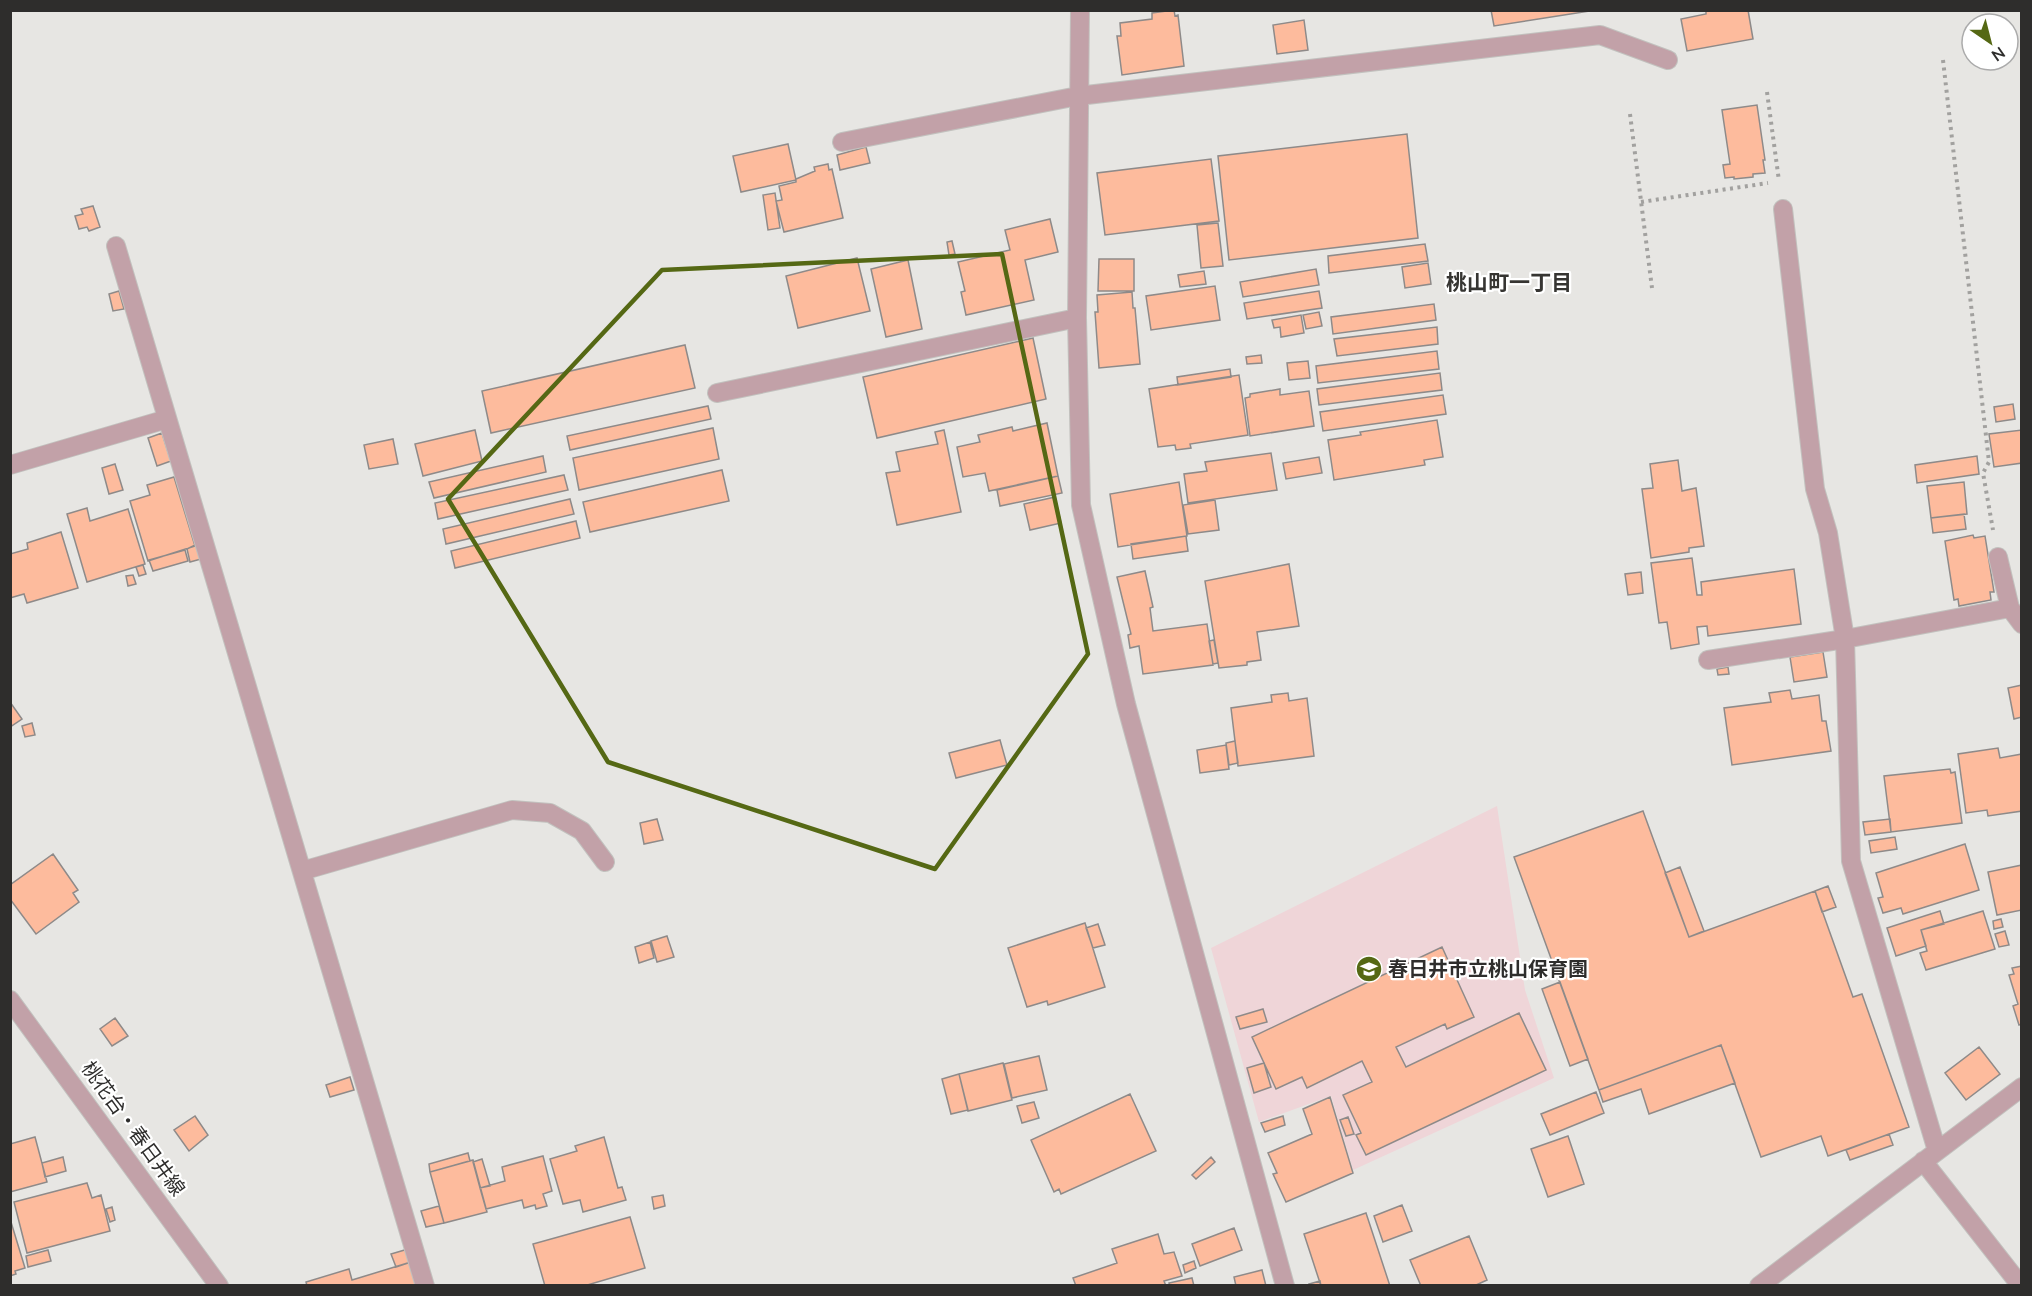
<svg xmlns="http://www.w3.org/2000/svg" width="2032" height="1296" font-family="'Nunito Sans','Noto Sans JP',sans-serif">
<rect width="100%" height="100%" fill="#e7e6e3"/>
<path fill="#efd5d8" d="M1497,806L1525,990L1554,1078L1353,1170L1331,1096L1259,1122L1211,948Z"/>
<path fill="#fdbb9d" stroke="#8e8a89" stroke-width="1.5" d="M1174,10L1175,16L1178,15L1184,66L1122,75L1117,36H1121L1120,23L1152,19V13Z
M1491,10H1596L1494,26Z
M1748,10L1753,39L1687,51L1681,19L1706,14V10Z
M1304,20L1308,50L1277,54L1273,25Z
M1757,105L1765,160H1763L1765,173L1753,174V177L1734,179V177L1725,178L1723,165L1730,164L1722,110Z
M1407,134L1418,238L1229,260L1218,156Z
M788,144L796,180L741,192L733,156Z
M866,147L870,163L840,170L837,155Z
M1211,159L1219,221L1105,235L1097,173Z
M828,164L829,170L832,169L843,218L784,232L776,201L782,200L779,186L796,182V179L815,171L814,167Z
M775,193L780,228L768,230L763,195Z
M93,206L100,227L89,231L87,227L79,229L75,216L83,214L81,209Z
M1050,219L1058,252L1025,260L1034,300L966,315L961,292L965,291L958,262L1010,250L1005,230Z
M1218,223L1223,266L1201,268L1197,225Z
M952,241L955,254L949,255L947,242Z
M1425,244L1428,261L1329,273L1328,256Z
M857,258L870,311L798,328L786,276Z
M1099,259H1134V291H1098Z
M908,260L922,329L886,337L871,269Z
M1428,263L1431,284L1405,288L1402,267Z
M1316,269L1319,285L1243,297L1240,282Z
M1204,271L1206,284L1180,287L1178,275Z
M1215,286L1220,320L1151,330L1146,296Z
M119,291L124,309L113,311L109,294Z
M1319,291L1322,308L1247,319L1244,303Z
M1132,292L1133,308H1135L1140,364L1099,368L1095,312H1098L1097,295Z
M1434,304L1436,320L1333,334L1331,317Z
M1319,312L1322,326L1306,329L1303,315Z
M1301,315L1304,333L1281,337L1280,327L1274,328L1272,320Z
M1437,327L1438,344L1337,356L1334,339Z
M1033,338L1046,399L877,438L863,377Z
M685,345L695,388L491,433L482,391Z
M1437,351L1439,369L1318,383L1316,366Z
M1261,355L1262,363L1247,364L1246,357Z
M1308,361L1310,378L1289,380L1287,363Z
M1230,369L1231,377L1178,385L1177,377Z
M1440,373L1442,390L1319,405L1317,389Z
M1239,375L1248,435L1190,444L1191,448L1176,450L1175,445L1158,447L1149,389Z
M1280,389V395L1309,391L1314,426L1250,436L1245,398L1250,397V394Z
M1443,395L1446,414L1323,431L1320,412Z
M2013,404L2015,419L1996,422L1994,407Z
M708,406L711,419L570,450L567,436Z
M1437,420L1443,457L1424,460L1425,465L1334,480L1328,440L1361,435L1360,432Z
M1047,423L1058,476L989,491L985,473L963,477L957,447L980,442L978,435L1012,427L1013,431Z
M713,428L719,459L579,490L573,458Z
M475,430L482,461L423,476L415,444Z
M944,430L961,512L897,525L886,473L900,471L896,452L938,444L935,432Z
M2022,430V463L1994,467L1989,434Z
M162,433L171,461L157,466L148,438Z
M393,439L398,464L369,469L364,445Z
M1271,453L1277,490L1188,503L1184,474L1207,471L1205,462Z
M543,456L546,472L434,498L429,482Z
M1977,456L1979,474L1917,483L1915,465Z
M1319,457L1322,473L1286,479L1283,463Z
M1678,460L1682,491L1696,488L1704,546L1689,548V552L1651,558L1642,489L1653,488L1650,464Z
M115,464L123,490L109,494L102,468Z
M722,470L729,501L590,532L583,502Z
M564,475L568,490L438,519L435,503Z
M1058,476L1062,493L1000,506L997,490Z
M174,477L195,546L148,561L130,501L150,495L147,485Z
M1179,482L1187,536L1118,547L1110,494Z
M1964,482L1967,514L1931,518L1927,486Z
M1055,497L1061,523L1030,530L1024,504Z
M570,499L574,514L446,544L443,529Z
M1215,500L1219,530L1188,534L1183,505Z
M87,508L90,521L128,509L145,564L87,582L67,514Z
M1964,514L1966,529L1933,533L1931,518Z
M576,521L580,538L455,568L451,551Z
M61,532L78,588L27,603L24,594L10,598V554L28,549L27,543Z
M1973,535L1974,538L1985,536L1994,592H1990L1991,600L1959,606L1958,599L1954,600L1945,541Z
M1186,536L1188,551L1133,559L1131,544Z
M197,544L201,559L190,562L187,549Z
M185,550L188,561L153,571L149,560Z
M1692,558L1697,595H1702L1701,582L1794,569L1801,624L1708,636L1707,626L1697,627L1699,644L1671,649L1667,622L1659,623L1651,563Z
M1289,564L1299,626L1257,632L1261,660L1247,662V665L1219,668L1205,581Z
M143,565L146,574L139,576L136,567Z
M1145,571L1153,607L1150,608L1153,631L1207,624L1213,665L1143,674L1139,646L1130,648L1128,635L1131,634L1117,577Z
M1641,572L1643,593L1628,595L1625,574Z
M133,575L136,584L128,586L126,576Z
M1214,640L1218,663L1213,664L1209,641Z
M1823,652L1827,677L1794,682L1790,657Z
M1728,667L1729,674L1718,675L1717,669Z
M2022,685V717L2014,719L2008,688Z
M1790,690L1792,699L1819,695L1822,721H1826L1831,751L1732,765L1724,708L1771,702L1769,693Z
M1288,693L1289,701L1307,698L1314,756L1238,766L1231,708L1272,702L1271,695Z
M10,702L22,719L10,727Z
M32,723L35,735L25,737L22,726Z
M1000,740L1007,765L956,778L949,753Z
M1235,741L1238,763L1229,765L1226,743Z
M1226,745L1229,769L1200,773L1197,750Z
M1998,748L2000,758L2022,754V811L1988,816L1987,810L1966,813L1958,754Z
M1950,769L1951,773L1955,772L1962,823L1891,832L1884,776Z
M1643,811L1689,937L1815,891L1853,997L1862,994L1909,1127L1828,1156L1821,1136L1761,1157L1721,1045L1599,1090L1514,857Z
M657,819L663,840L644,844L640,823Z
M1890,819L1891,832L1865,835L1863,822Z
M1895,837L1897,849L1871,853L1869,841Z
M1965,844L1979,890L1903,914L1901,908L1883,913L1878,898L1883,897L1876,873Z
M53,854L78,890L73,893L79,902L36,934L10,899V885Z
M2022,865V910L1997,915L1988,872Z
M1680,867L1704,931L1689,937L1665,873Z
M1828,886L1836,907L1822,912L1815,891Z
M1940,911L1944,924L1921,930L1926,946L1896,956L1887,928Z
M1983,911L1995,949L1926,970L1920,953L1927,951L1921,930Z
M2001,919L2003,927L1994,929L1993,921Z
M1085,923L1105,987L1048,1005L1047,1001L1027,1007L1008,948Z
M1098,924L1105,945L1093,948L1086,928Z
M2005,931L2009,945L1999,947L1995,934Z
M667,936L674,957L657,962L651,941Z
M650,942L654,958L639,963L635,947Z
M1442,947L1474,1017L1447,1029L1445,1024L1396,1047L1406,1067L1519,1013L1546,1070L1366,1155L1356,1135L1361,1133L1343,1095L1372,1082L1362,1061L1307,1088L1302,1077L1276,1089L1252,1037Z
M2022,966V1024L2019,1025L2013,1006L2018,1004L2009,975L2014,974L2012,968Z
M1560,982L1588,1059L1570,1066L1542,989Z
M1263,1009L1267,1022L1240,1029L1236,1017Z
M115,1018L128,1036L112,1046L100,1029Z
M1721,1045L1735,1083L1649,1114L1641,1089L1603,1102L1599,1090Z
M1979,1047L2000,1074L1966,1100L1945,1073Z
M1039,1056L1047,1090L1012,1098L1004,1064Z
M1003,1063L1012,1100L968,1111L959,1074Z
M1264,1063L1271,1087L1254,1093L1247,1068Z
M959,1074L968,1110L951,1114L942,1079Z
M350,1077L354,1090L330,1097L326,1085Z
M1596,1092L1604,1113L1550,1135L1541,1114Z
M1130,1094L1156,1151L1061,1194L1059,1189L1054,1192L1031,1140Z
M1330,1097L1353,1173L1286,1202L1273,1174L1277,1173L1268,1153L1312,1134L1303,1109Z
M1034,1102L1039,1118L1022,1123L1017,1106Z
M195,1116L208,1135L189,1151L174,1130Z
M1283,1116L1285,1125L1265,1132L1261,1123Z
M1348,1117L1354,1134L1346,1136L1340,1120Z
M1889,1134L1893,1145L1850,1160L1846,1150Z
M1568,1136L1584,1184L1548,1197L1531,1149Z
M35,1137L47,1182L10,1192V1144Z
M604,1137L618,1188L622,1187L626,1200L583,1212L580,1200L563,1204L550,1159L577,1151L575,1146Z
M468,1153L470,1161L430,1172L429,1164Z
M543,1156L552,1191L543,1194L547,1206L536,1209L535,1205L524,1208L522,1200L486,1209L480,1188L505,1181L502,1167Z
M63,1157L66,1171L45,1177L42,1163Z
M1211,1157L1215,1162L1196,1179L1192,1175Z
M482,1159L490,1186L480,1188L473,1162Z
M473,1160L487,1212L444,1223L430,1172Z
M87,1183L92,1198L101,1195L110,1231L27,1253L14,1202Z
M663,1195L665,1206L654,1209L652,1197Z
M1402,1205L1412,1231L1383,1242L1374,1216Z
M439,1206L444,1223L426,1227L421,1211Z
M112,1207L115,1220L110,1222L106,1209Z
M1366,1213L1390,1286H1321L1304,1234Z
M630,1217L645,1268L584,1286H545L533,1244Z
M11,1222L25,1268L15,1271L16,1274L10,1276Z
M1234,1228L1242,1250L1200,1266L1192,1244Z
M1158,1234L1164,1254L1174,1252L1182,1276L1164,1281L1166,1286H1076L1073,1278L1117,1263L1112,1249Z
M1469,1236L1487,1280L1474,1286H1421L1410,1260Z
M408,1249L411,1262L396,1267L391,1254Z
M48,1250L51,1261L28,1267L26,1256Z
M1194,1261L1196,1268L1185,1273L1183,1265Z
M411,1262L418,1282L413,1286H307L306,1282L349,1269L352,1280Z
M1262,1270L1266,1286H1236L1234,1277Z
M1192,1278L1194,1286H1170L1169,1283Z
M1320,1281L1321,1286H1310L1309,1284Z"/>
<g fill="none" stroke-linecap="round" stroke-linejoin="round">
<defs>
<path id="minor" d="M1080,10L1077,318L1081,505L1126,704L1285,1286
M842,142L1078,96L1600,35L1668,60
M1783,209L1815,489L1828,533L1845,639L1851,861L1937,1151
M116,246L425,1286
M717,393L1077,318
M10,465L167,419
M1998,557L2010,608
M1708,660L1845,639L2010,608L2022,624
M302,871L512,810L550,813L582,831L605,862
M1923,1161L2021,1286
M1759,1286L2022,1087"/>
<path id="tertiary" d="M10,1000L219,1286"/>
</defs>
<use href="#minor" stroke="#c2c1be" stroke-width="20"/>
<use href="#tertiary" stroke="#c2c1be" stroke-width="20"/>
<path stroke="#a2a19f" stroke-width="4" stroke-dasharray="3 4.5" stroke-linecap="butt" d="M1943,60L1989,462L1983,473L1993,530
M1767,92L1779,181
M1630,114L1652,288
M1641,202L1768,183"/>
<use href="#minor" stroke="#c2a1a8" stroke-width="18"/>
<use href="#tertiary" stroke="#c2a1a8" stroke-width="18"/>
</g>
<path fill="none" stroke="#556814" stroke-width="4.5" stroke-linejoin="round" d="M1002,254L1088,654L935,869L608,762L448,499L662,270Z"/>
<defs>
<symbol id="school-disc" viewBox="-11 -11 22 22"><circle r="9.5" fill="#556814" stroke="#fff"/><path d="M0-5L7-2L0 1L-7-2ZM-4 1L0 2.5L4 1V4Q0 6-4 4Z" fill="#fff"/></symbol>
</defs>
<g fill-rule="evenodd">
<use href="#school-disc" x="1354" y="954" width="30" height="30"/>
</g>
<g text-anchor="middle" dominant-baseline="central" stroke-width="4.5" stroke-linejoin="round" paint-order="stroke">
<g font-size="20" font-weight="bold" fill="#2e2d2c" stroke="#fff" text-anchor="start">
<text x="1388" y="969">春日井市立桃山保育園</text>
</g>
<g font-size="20" fill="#2e2d2c" stroke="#fff">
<text transform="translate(133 1129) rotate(54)">桃花台・春日井線</text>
</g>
<g font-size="21" font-weight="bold" fill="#363532" stroke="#fff">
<text x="1509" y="283">桃山町一丁目</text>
</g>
</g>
<rect width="2032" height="1296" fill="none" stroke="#2e2d2c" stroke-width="24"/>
<g transform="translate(1990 42) rotate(145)"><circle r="28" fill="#ffffff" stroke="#ababab" stroke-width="1.5"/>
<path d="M0-4.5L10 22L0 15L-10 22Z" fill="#556814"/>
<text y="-9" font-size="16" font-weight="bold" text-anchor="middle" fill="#2e2d2c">N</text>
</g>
</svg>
